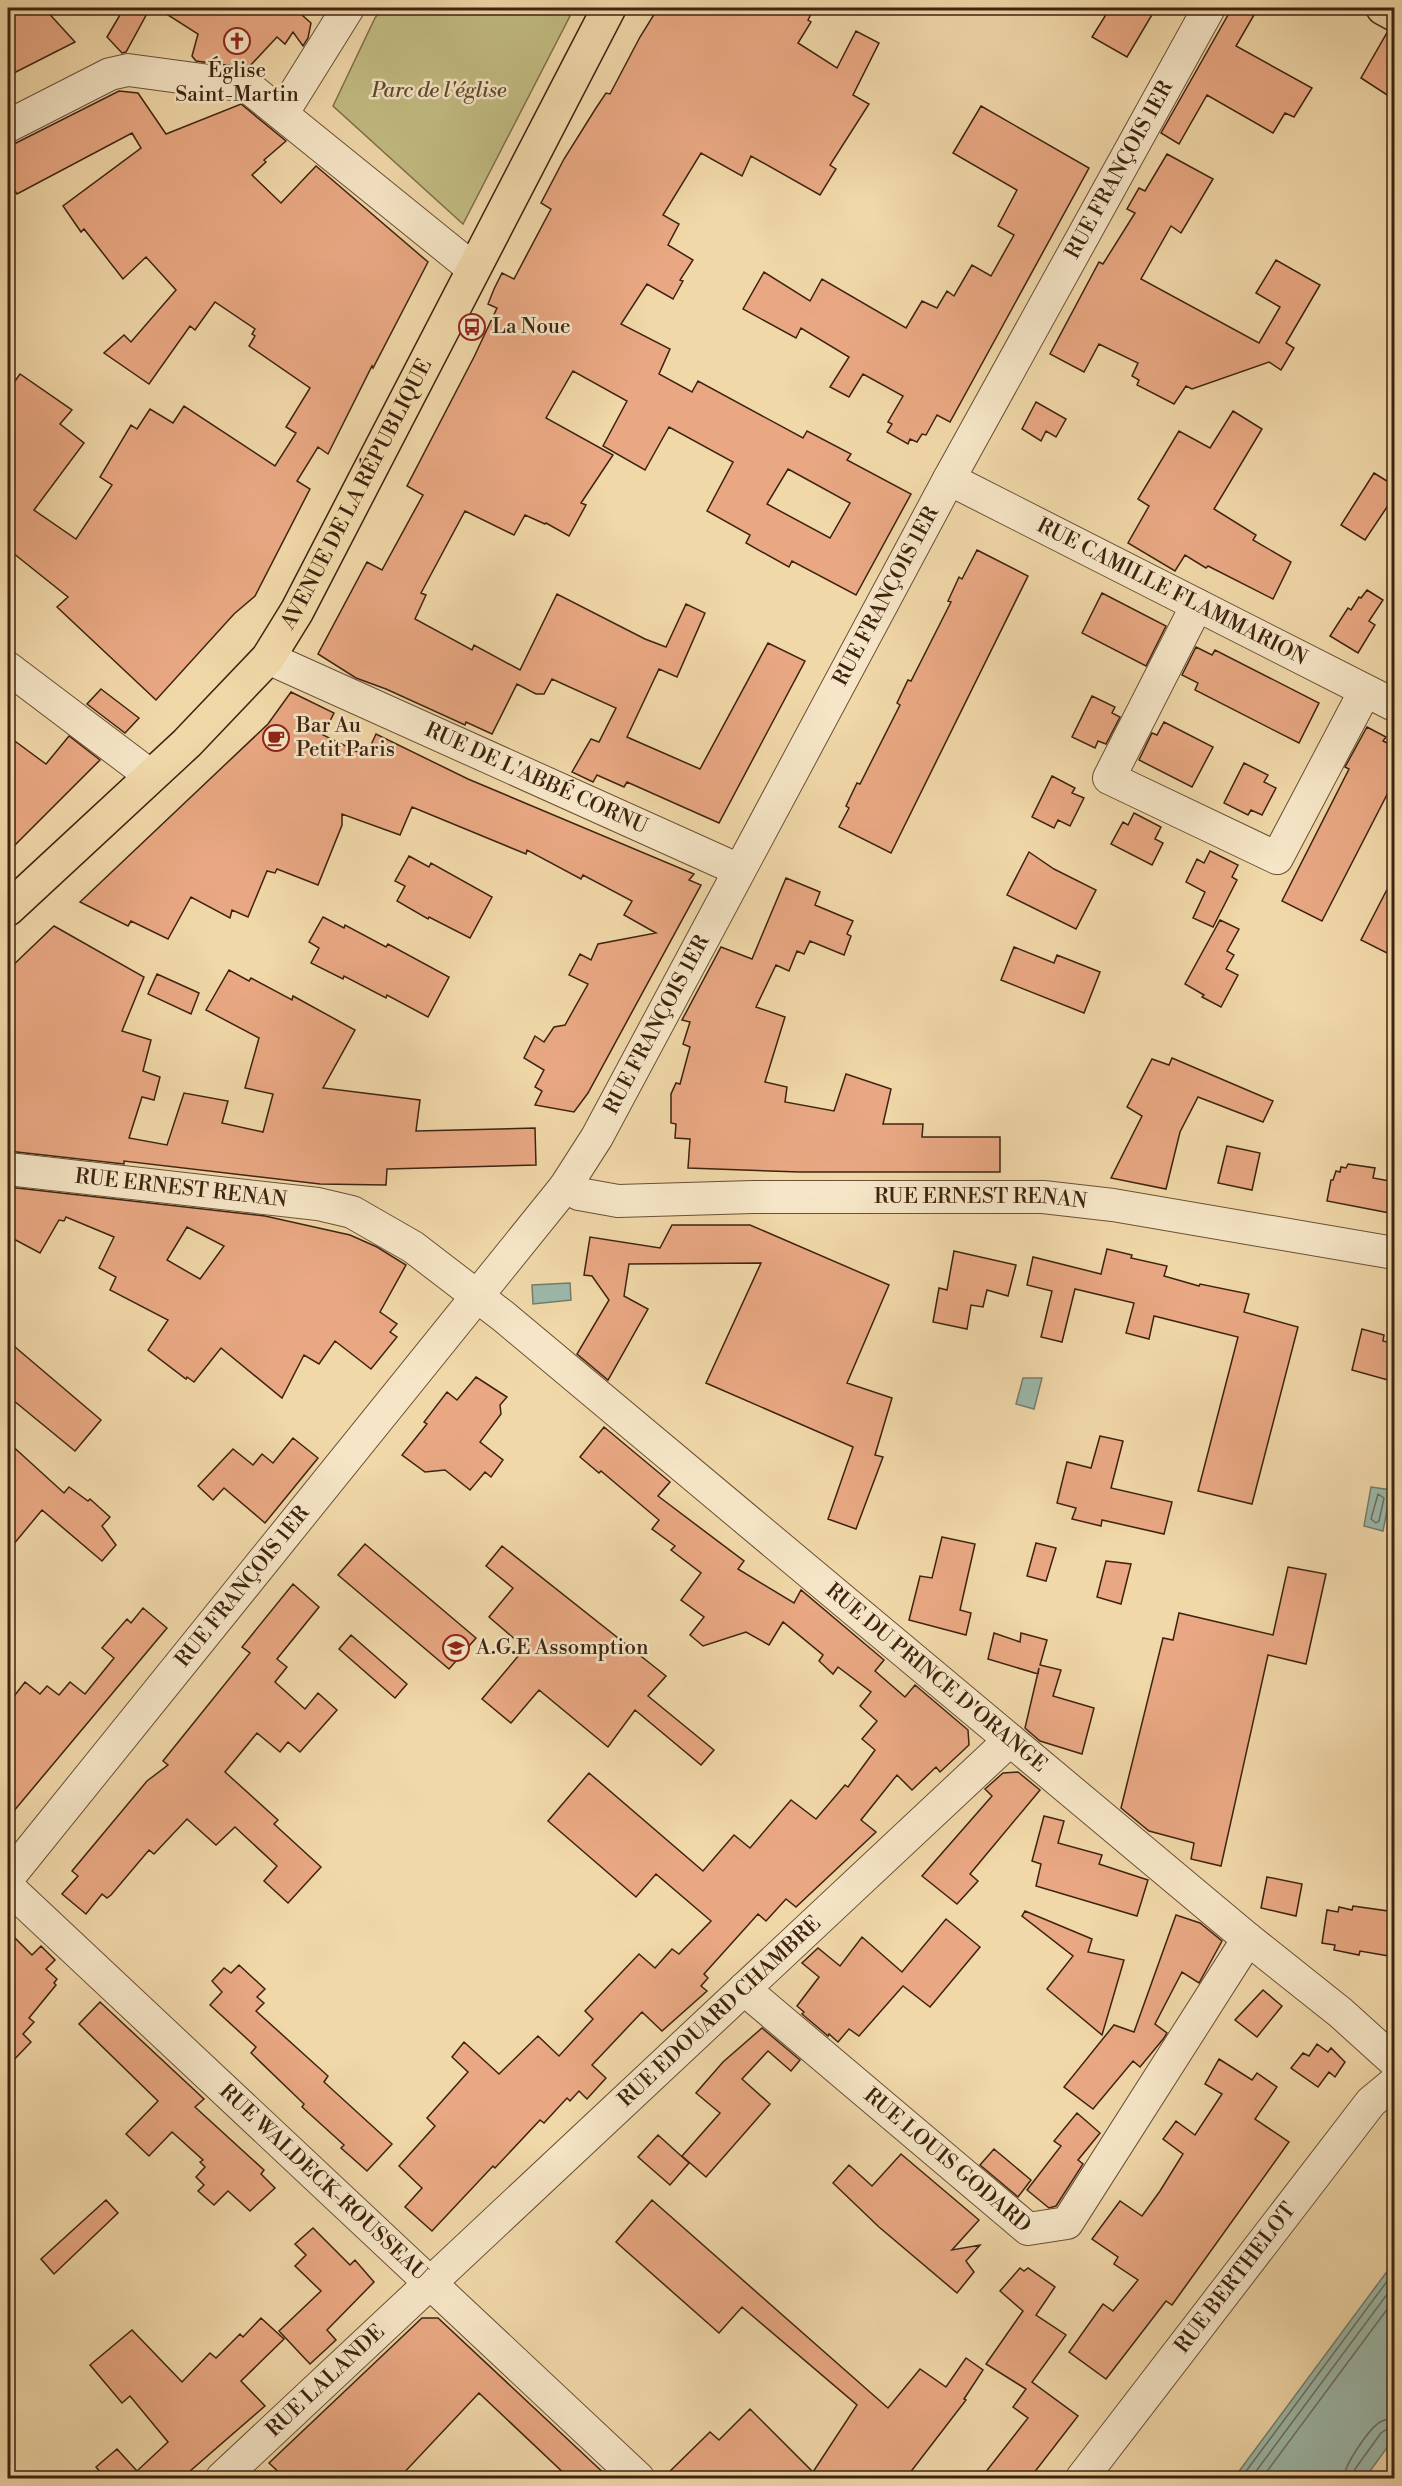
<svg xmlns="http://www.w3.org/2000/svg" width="1402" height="2486" font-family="'Libre Bodoni',serif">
<rect width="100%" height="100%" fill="#f1d8a9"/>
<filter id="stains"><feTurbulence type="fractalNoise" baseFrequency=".00333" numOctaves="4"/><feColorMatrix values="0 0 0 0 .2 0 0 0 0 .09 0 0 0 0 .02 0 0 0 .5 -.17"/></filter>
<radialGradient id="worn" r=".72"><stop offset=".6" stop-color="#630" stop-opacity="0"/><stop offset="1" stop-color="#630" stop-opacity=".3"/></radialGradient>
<path fill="#c2bc82" stroke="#807049" stroke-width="1.5" d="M383,8H556L570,16L463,224L333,106L375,18Z"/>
<path fill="#9bb9ab" stroke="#757d6d" stroke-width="1.5" d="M570,1283L571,1300L533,1304L532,1285Z
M1023,1378H1042L1034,1409L1016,1404Z
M1371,1487L1391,1490L1383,1531L1364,1526Z
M1394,2262V2438L1365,2478H1234Z"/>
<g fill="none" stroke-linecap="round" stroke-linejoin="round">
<path stroke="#6c6e5e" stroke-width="1.5" d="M1378,1494L1384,1498L1379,1521L1376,1523L1371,1519Z
M1241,2478L1394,2272
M1251,2478L1394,2285
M1262,2478L1394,2300
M1344,2478C1344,2465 1369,2429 1380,2422C1385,2419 1389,2419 1394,2418
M1353,2478L1355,2469L1381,2433L1387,2429L1394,2428"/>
</g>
<path fill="#e9a883" stroke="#3d2310" stroke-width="1.5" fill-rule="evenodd" d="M8,8H44L75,42L8,76Z
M124,8H150L126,52L122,53L107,37Z
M157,8H294L311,23L308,38L303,46L293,32L285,44L277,37L248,68L196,61L192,56L198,34Z
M658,8H814L808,20L811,22L798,43L837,68L856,31L879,43L853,95L869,104L830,165L836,169L820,195L751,156L742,176L701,153L663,215L679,224L668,245L693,260L680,280L683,281L673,299L647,284L621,324L670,349L659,374L692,392L698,381L803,438L807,431L851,454L847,460L911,494L856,595L792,561L789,567L746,543L750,535L707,511L733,462L669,427L645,470L603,446L627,401L573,371L546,418L613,455L581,503L586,505L569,536L546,523L545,524L525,515L514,535L465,511L421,593L426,595L415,619L472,650L474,645L520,670L557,594L645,639L666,647L686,604L705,613L677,677L659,669L627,737L700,769L768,643L805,661L719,823L627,782L624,787L597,775L593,782L572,772L591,739L599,742L616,708L552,679L544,694H536L517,684L492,734L466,722L465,725L386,689L356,678L318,654L367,562L382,570L423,495L407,486L474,357L497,308L488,304L494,289L502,273L514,279L551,209L541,203L564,159L596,108L606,93L610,94L640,37ZM788,469L850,503L830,538L767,504Z
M1110,8H1156L1127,57L1092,37Z
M1232,8H1258L1236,46L1312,88L1294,117L1285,113L1273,133L1207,95L1179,144L1161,133Z
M1388,31L1395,33V100L1361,78Z
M119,91L138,93L166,134L241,104L286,141L264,160L266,162L252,175L281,203L316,166L428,262L373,368L372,366L328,454L318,447L297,481L310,489L255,596L234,614L156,700L57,607L68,597L8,549V391L20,374L72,410L60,424L84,443L34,510L76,539L112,485L100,477L131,425L137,429L150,409L173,423L184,406L275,466L296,433L286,427L310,388L249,346L255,336L252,334L255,329L215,302L195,330L190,326L149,384L104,353L124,335L131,342L176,290L146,257L123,279L84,229L81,232L63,206L141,148L132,133L17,194L15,191L8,195V147Z
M981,106L1089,168L950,422L937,415L926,435L922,434L917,442L910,439L908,444L887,432L892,424L888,422L903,396L863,374L849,397L830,387L849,357L801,328L796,338L743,309L764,272L810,301L822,279L906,328L922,301L937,308L947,291L954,296L972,265L991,276L1014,235L998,226L1017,190L953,153Z
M1167,154L1213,179L1181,233L1171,226L1141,279L1259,343L1280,307L1256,293L1276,260L1320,285L1286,343L1294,348L1281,370L1269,362L1192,389L1186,386L1174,404L1137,385L1139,380L1132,376L1138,363L1099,344L1084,372L1050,354L1099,262L1103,264L1135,213L1127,209L1139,188L1145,191Z
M1036,402L1066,419L1056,437L1046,431L1041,441L1022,429Z
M1233,411L1262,429L1214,509L1256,535L1253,540L1291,562L1273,599L1208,566L1206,568L1185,555L1175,571L1128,543L1149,506L1138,499L1179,431L1210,448Z
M1374,473L1395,486V495L1365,540L1341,525Z
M977,550L1028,576L891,853L839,827L849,808L846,806L857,783L860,784L900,705L897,703L908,680L911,681L951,602L948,601L959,577L962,579Z
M1367,590L1383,600L1369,621L1375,625L1358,653L1330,636L1348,608L1351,610L1359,597L1361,598Z
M1102,593L1166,626L1146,666L1082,633Z
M1196,647L1212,655L1215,650L1319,703L1299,743L1195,690L1198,683L1182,675Z
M101,689L139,718L125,733L87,704Z
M291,692L334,713L323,735L366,756L376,734L468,779L694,874L689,880L701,885L588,1093L574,1112L535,1105L542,1091L535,1087L544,1070L524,1058L535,1036L544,1042L554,1027L565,1025L588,984L569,975L580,954L591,960L598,944L656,933L624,915L632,901L583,875L581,879L527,850L526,854L412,807L400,835L342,814V825L318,885L277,869L275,873L267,871L248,917L232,910L230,918L191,897L168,939L131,921L128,926L80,902L268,724Z
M1092,696L1115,707L1112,713L1120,717L1106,744L1098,741L1095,748L1072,737Z
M1164,722L1213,747L1192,787L1139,760L1152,733L1157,735Z
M1367,727L1386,737L1383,741L1395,747V779L1322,921L1282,901L1349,769L1345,767Z
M8,736L46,764L69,736L100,760L8,852Z
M1244,763L1268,775L1264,782L1276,788L1262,815L1251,810L1248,815L1224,803Z
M1052,776L1075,788L1072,793L1084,798L1070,826L1058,820L1054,828L1032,817Z
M1134,813L1161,827L1155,839L1163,843L1152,865L1111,844L1123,822L1128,825Z
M1210,851L1238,865L1232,877L1237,880L1213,927L1193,918L1205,892L1186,882L1197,859L1204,863Z
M1029,852L1054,869L1096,890L1076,929L1007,895Z
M409,856L429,867L431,863L492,897L470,938L429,917L428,919L397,901L405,886L395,881Z
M1395,874V957L1361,940Z
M786,878L820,892L815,905L853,921L847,934L851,936L844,955L810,941L804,954L797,951L789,971L776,965L756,1007L785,1017L765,1082L787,1087L785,1102L834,1111L846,1074L891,1089L883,1124H923L922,1137H1000V1172H800L688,1168L690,1139L675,1138L676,1124L671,1123V1094L676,1083L680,1084L690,1047L683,1044L690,1022L682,1020L721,947L752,959Z
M323,917L344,928L345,925L386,947L388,944L449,977L428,1017L387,995L386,998L344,976L343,979L311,963L319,948L309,942Z
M1220,920L1239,929L1227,951L1234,955L1226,969L1238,975L1221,1007L1202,997L1204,995L1185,984Z
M54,926L144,977L122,1031L151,1040L143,1071L160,1077L154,1100L142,1097L129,1138L167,1145L184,1093L228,1101L222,1123L263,1132L273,1094L245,1088L259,1038L206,1010L229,970L249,981L251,978L292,1000L293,996L355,1030L323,1088L420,1100L416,1131L535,1128L536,1165L387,1169L386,1185L320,1184L124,1161V1164L8,1151V970Z
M1014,947L1054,963L1057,955L1100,972L1084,1013L1001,980Z
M157,974L199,993L191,1014L148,994Z
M1172,1058L1273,1101L1263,1122L1198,1097L1180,1132L1166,1189L1111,1178L1142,1116L1127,1107L1152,1059L1169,1065Z
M1227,1146L1260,1153L1252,1190L1218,1183Z
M1348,1164L1375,1168L1373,1178L1395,1182V1214L1327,1201L1331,1180H1333L1336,1171L1340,1172L1341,1167L1346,1168Z
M8,1187L265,1216L350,1235L377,1247L406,1265L380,1312L397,1324L390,1332L397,1337L371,1369L335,1341L319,1364L304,1355L282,1398L221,1348L194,1382L187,1377L186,1379L148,1350L168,1320L110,1290L116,1277L99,1268L114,1237L66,1217L64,1221L59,1220L40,1253L8,1236ZM187,1227L224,1246L200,1279L167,1260Z
M672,1225H750L889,1285L847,1383L892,1398L875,1455L883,1457L856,1529L828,1519L853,1447L706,1383L761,1263L629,1264L624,1296L648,1309L608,1380L577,1354L609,1300L592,1276L584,1275L590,1237L660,1248Z
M1107,1249L1132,1255L1131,1258L1167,1266L1164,1276L1199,1286L1200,1284L1249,1294L1244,1312L1298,1327L1252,1504L1198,1491L1238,1337L1154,1316L1149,1339L1126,1333L1134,1303L1075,1289L1062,1342L1041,1337L1052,1291L1027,1285L1033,1257L1101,1274Z
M954,1251L1016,1265L1008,1296L987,1290L983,1307L971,1305L967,1329L933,1322L939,1288L947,1290Z
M1362,1329L1384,1335L1383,1341L1395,1344V1382L1352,1370Z
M8,1341L101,1420L75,1451L8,1396Z
M476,1377L507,1397L500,1405L501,1414L480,1442L503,1460L491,1477L485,1472L470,1490L445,1470L425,1472L402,1455L427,1424L424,1422L447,1392L457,1400Z
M604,1427L670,1482L658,1496L744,1561L738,1569L794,1603L801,1590L884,1660L875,1671L905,1697L915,1685L968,1730L969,1745L940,1772L936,1767L912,1790L897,1775L861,1820L876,1832L796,1907L786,1899L766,1921L758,1914L704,1974L708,1978L701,1986L707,1991L662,2031L642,2012L592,2065L606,2078L587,2099L579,2091L570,2101L567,2098L544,2123L540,2120L495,2168L493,2166L432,2231L405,2207L422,2188L399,2166L435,2126L427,2118L468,2072L452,2057L464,2042L499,2074L538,2036L559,2056L593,2019L585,2011L639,1954L655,1968L672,1949L679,1954L711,1921L656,1874L636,1897L548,1821L589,1773L703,1871L734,1835L750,1848L791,1800L816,1819L845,1785L848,1787L875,1750L862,1739L877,1721L860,1706L871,1692L838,1667L833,1674L819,1661L823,1655L783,1622L769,1645L746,1632L703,1646L690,1635L704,1617L681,1600L701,1573L671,1550L675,1546L652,1529L659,1520L601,1471L599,1473L580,1457Z
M1100,1436L1123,1441L1111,1488L1172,1502L1164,1534L1102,1520L1101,1526L1072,1519L1076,1508L1057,1503L1067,1462L1091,1468Z
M293,1438L318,1458L265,1523L224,1488L213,1500L198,1486L233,1449L253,1465L262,1454L273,1463Z
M8,1442L64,1493L69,1487L88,1501L90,1499L110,1517L102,1526L116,1545L102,1561L42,1510L8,1551Z
M942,1537L975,1544L960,1610L971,1613L966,1635L909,1620L920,1576L932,1578Z
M1036,1543L1056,1548L1046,1581L1027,1576Z
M365,1544L476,1638L449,1669L338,1575Z
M502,1546L666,1676L648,1696L714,1750L701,1765L635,1710L608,1747L539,1690L511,1723L482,1699L525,1648L489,1617L513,1588L486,1566Z
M1106,1561L1131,1564L1121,1604L1097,1597Z
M1288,1567L1326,1574L1306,1664L1268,1655L1221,1866L1191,1859L1194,1843L1149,1831L1121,1808L1163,1638L1173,1640L1179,1613L1273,1635Z
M293,1584L319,1607L277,1659L287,1667L275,1682L305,1709L318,1693L337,1710L300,1752L288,1742L280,1752L257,1733L225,1772L278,1820L274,1824L321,1867L288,1903L264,1881L277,1866L235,1827L216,1845L187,1819L154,1854L149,1850L111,1895L107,1898L102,1894L86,1914L62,1894L78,1876L72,1871L147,1781L168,1765L163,1761L250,1653L242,1647Z
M143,1608L167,1628L8,1818V1704L25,1682L40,1694L47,1686L59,1695L70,1682L85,1694L114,1658L102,1648L127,1619L131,1623Z
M994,1633L1020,1642L1021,1633L1047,1640L1040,1665L1061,1670L1053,1696L1094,1708L1082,1754L1040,1741L1025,1728L1039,1668L1038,1674L988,1659Z
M351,1635L407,1684L395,1698L339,1649Z
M1018,1772L1040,1790L970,1874L978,1881L957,1904L922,1876L992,1796L985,1789L1003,1773Z
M1044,1816L1064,1821L1058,1843L1102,1855L1099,1864L1148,1880L1137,1916L1036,1886L1041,1864L1032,1861Z
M1267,1877L1302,1884L1296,1916L1261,1908Z
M1353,1906L1395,1912V1957L1360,1951L1359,1955L1334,1950L1335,1945L1322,1943L1327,1910L1338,1912L1339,1907L1352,1910Z
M1025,1911L1092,1939L1088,1952L1124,1960L1102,2035L1047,1989L1073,1956L1022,1916Z
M1176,1915L1200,1923L1222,1941L1199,1983L1182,1972L1155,2024L1167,2033L1164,2038L1140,2067L1133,2061L1093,2109L1064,2087L1114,2025L1134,2032Z
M946,1919L980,1947L930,2007L903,1986L859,2036L849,2029L838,2042L829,2034L828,2036L802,2014L804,2012L797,2006L819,1977L802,1963L818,1948L840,1966L862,1937L902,1972Z
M8,1931L32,1955L41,1946L55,1960L46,1969L57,1979L54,1983L56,1985L29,2018L34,2022L23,2034L31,2042L8,2066Z
M239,1965L265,1989L257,1997L264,2003L256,2011L328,2076L324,2082L392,2144L367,2171L341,2148L344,2145L302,2107L304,2104L251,2053L256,2047L210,2005L222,1992L212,1981L224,1968L231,1973Z
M1263,1990L1282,2006L1257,2037L1235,2020Z
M100,2002L204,2099L195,2107L264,2170L261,2174L275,2188L250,2211L228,2191L214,2205L198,2191L204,2185L196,2177L205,2167L200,2162L203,2160L172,2132L149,2156L126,2134L158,2101L79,2024Z
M762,2028L800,2060L791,2071L768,2051L742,2079L770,2104L706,2177L682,2156L720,2113L696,2093L723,2062Z
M1317,2044L1328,2052L1331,2048L1345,2062L1335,2077L1329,2072L1318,2087L1291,2068L1303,2053L1309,2056Z
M1219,2059L1252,2080L1257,2073L1277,2087L1255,2119L1289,2142L1172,2305L1166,2301L1106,2379L1069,2352L1103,2304L1113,2311L1138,2280L1114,2264L1118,2257L1092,2239L1120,2201L1142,2216L1160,2191L1183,2154L1163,2139L1176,2121L1195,2135L1222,2094L1205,2084Z
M1077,2113L1100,2133L1078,2160L1083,2164L1056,2206L1049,2208L1027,2190L1061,2146L1054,2141Z
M658,2135L689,2163L670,2185L638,2157Z
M994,2149L1031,2180L1018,2197L980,2165Z
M901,2154L979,2220L952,2250L980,2245L966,2261L974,2272L957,2293L879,2227L833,2183L849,2165L872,2186Z
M106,2200L118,2213L54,2274L41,2259Z
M652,2200L888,2408L920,2369L946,2387L966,2358L983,2370L964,2399L966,2400L906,2478H663L710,2432L719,2440L750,2409L813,2472L857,2405L742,2307L719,2333L616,2242Z
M313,2228L350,2265L355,2260L374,2282L327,2330L336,2340L310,2364L279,2331L321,2291L295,2266L306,2255L295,2244Z
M1020,2268L1024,2271L1028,2268L1055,2287L1036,2315L1066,2335L1032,2382L1078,2416L1030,2478H981L1028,2418L1013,2407L1026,2389L986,2364L1023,2311L1000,2291Z
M261,2318L284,2339L241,2381L265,2406L182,2478H105L96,2467L117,2449L137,2471L168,2442L130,2396L122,2403L90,2365L132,2330L182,2382L210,2353L216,2358L240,2334L243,2337Z
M422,2318H438L609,2478H569L479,2393L399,2478H285L269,2463Z"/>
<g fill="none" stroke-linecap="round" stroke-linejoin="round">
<defs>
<g id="minor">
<path d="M282,114L348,8"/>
<path d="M8,126L110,74L128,70L247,86L472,268"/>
<path id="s1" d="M949,479L1394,705"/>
<path d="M1197,605L1109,778L1277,858L1365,691"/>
<path id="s2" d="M268,658L739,870"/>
<path d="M8,668L151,776"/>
<path id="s3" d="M8,1169L318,1204L352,1212L413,1247L503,1316L1248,1939L1341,2013L1394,2061"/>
<path id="s4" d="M565,1187L579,1194L618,1201L753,1197H1043L1113,1205L1394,1253"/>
<path id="s5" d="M8,1878L565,1187L597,1137L949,479L1209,8"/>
<path id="s6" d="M8,1887L638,2478"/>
<path id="s7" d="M744,1989L1028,2229L1067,2223L1248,1939"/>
<path id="s8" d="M222,2478L1010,1740"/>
<path id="s9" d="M1082,2478L1371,2102L1394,2083"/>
</g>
<g id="major">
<path d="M1383,8L1394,14"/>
<path id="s10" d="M8,909L187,743L268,658L297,611L609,8"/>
</g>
</defs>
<use href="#minor" stroke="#6a5036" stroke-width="34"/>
<use href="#major" stroke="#3d2310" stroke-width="36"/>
<use href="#minor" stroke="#f6e6c7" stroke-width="32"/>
<use href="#major" stroke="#f1d8a9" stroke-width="33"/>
</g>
<defs>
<symbol id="church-ring" viewBox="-11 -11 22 22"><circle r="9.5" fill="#f6e6c7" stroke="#8f2418" stroke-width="1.5"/><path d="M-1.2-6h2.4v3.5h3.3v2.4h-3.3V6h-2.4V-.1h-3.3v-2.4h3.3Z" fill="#8f2418"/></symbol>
<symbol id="bus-ring" viewBox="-11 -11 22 22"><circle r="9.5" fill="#f6e6c7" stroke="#8f2418" stroke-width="1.5"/><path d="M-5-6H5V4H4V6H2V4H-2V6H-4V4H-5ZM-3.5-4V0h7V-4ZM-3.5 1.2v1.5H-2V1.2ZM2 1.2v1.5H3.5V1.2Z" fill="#8f2418"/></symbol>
<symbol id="cafe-ring" viewBox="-11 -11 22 22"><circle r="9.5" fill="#f6e6c7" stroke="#8f2418" stroke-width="1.5"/><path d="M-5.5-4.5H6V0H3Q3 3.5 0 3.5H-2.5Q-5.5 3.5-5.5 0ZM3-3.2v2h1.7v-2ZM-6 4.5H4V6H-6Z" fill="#8f2418"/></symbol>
<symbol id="school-ring" viewBox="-11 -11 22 22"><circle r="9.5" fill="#f6e6c7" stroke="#8f2418" stroke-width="1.5"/><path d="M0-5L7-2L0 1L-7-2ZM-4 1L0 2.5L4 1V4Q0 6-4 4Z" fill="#8f2418"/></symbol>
</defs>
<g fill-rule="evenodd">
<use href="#church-ring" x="222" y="26" width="30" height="30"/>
<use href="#bus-ring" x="457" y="312" width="30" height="30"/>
<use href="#cafe-ring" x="261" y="723" width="30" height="30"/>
<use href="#school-ring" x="441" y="1633" width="30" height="30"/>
</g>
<g text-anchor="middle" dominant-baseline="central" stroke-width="5" stroke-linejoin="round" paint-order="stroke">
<g font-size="21" fill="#3d2310" stroke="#f6e6c7" text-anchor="start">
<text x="237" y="71" text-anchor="middle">Église<tspan x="237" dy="24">Saint-Martin</tspan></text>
<text x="492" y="327">La Noue</text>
<text x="296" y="726">Bar Au<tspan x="296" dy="24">Petit Paris</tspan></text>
<text x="476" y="1648">A.G.E Assomption</text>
</g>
<g font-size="21" font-style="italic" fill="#5e492c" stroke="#f6e6c7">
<text x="439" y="91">Parc de l'église</text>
</g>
<g font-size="21" fill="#3d2310" stroke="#f6e6c7">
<text stroke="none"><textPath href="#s5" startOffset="2046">RUE FRANÇOIS 1ER</textPath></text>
<text stroke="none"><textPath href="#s10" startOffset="548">AVENUE DE LA RÉPUBLIQUE</textPath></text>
<text stroke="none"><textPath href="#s1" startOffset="250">RUE CAMILLE FLAMMARION</textPath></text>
<text stroke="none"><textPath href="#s5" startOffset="1560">RUE FRANÇOIS 1ER</textPath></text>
<text stroke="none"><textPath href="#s2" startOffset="294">RUE DE L'ABBÉ CORNU</textPath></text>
<text stroke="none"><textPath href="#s5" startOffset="1074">RUE FRANÇOIS 1ER</textPath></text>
<text stroke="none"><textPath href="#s3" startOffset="174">RUE ERNEST RENAN</textPath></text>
<text stroke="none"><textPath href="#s4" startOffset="418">RUE ERNEST RENAN</textPath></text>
<text stroke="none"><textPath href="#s5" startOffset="374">RUE FRANÇOIS 1ER</textPath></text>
<text stroke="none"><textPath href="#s3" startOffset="1095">RUE DU PRINCE D'ORANGE</textPath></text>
<text stroke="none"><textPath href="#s8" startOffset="682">RUE EDOUARD CHAMBRE</textPath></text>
<text stroke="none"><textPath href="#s7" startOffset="266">RUE LOUIS GODARD</textPath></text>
<text stroke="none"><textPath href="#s6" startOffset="432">RUE WALDECK-ROUSSEAU</textPath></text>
<text stroke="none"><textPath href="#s9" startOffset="252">RUE BERTHELOT</textPath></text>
<text stroke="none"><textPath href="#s8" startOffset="142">RUE LALANDE</textPath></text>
</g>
</g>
<rect width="1402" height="2486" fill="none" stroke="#f1d8a9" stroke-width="30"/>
<rect x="9" y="9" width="1384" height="2468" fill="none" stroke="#3d2310" stroke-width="3"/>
<rect x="15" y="15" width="1372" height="2456" fill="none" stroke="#3d2310" stroke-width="1.5"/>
<rect width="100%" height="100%" filter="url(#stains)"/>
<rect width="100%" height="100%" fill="url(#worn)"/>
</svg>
